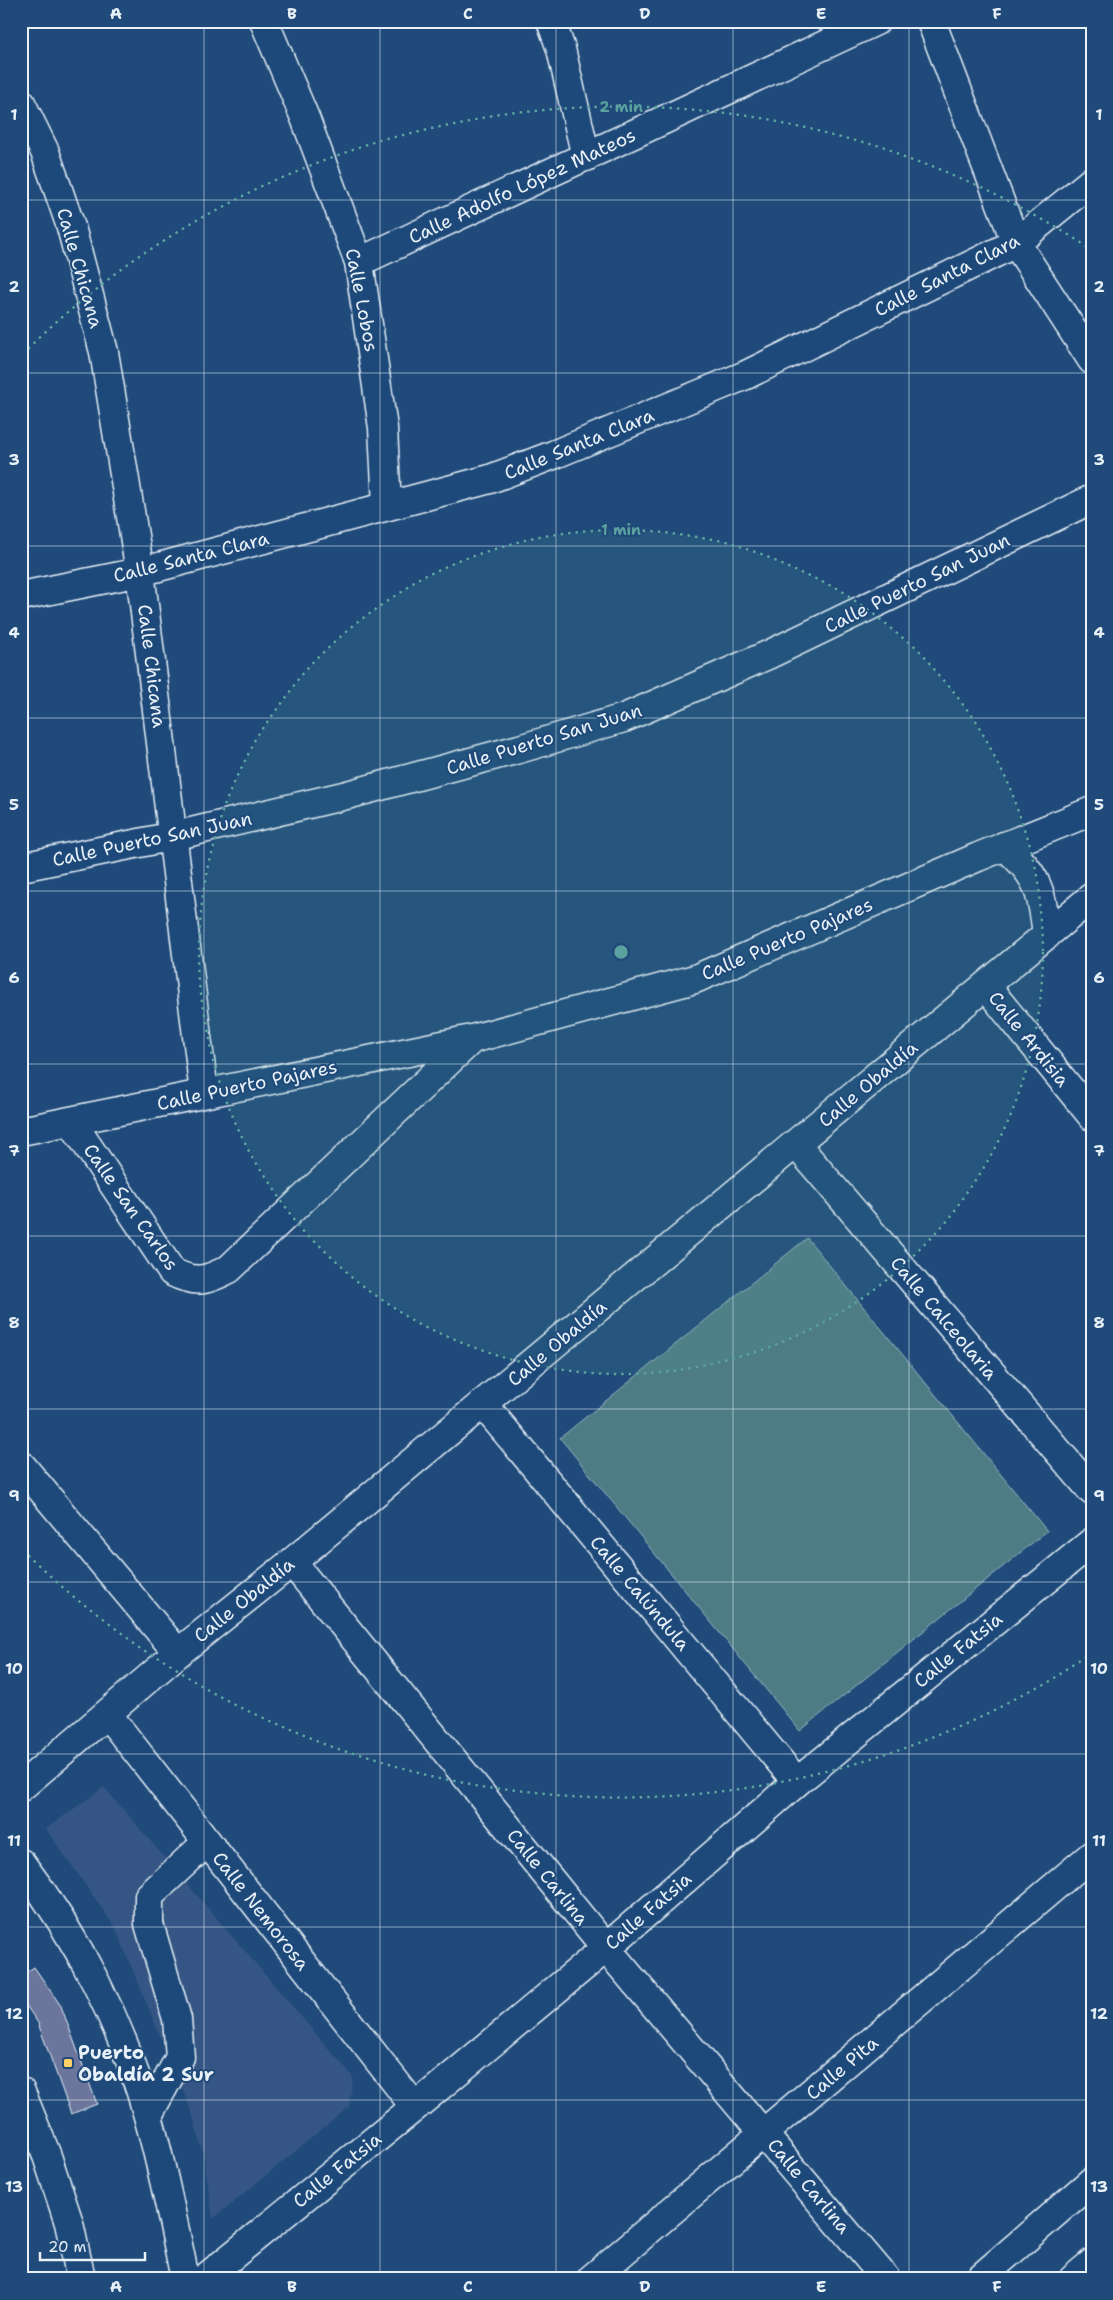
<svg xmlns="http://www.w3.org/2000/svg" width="1113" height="2300" font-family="'Shantell Sans',sans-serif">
<rect width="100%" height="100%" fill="#1f4a7a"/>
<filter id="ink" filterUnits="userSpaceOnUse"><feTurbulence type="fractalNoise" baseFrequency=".02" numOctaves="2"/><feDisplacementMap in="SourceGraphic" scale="10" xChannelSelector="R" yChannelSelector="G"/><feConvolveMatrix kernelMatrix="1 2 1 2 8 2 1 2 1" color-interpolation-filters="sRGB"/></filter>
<g filter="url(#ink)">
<path fill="#365784" d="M104,1787L353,2077L349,2107L213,2219L203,2152L191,2110L115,1927L46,1829Z"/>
<path fill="#4e7c85" stroke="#9bb6be" d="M807,1238L1047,1531L800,1731L560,1438Z"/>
<path fill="#6c749b" stroke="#e8f1f8" d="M34,1967L61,2006L97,2104L71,2114L38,2023L21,1998V1976Z"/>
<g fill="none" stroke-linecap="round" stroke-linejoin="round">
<defs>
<path id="minor" d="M264,21L305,118L359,262L383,428L387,506
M551,21L561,49L586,157
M931,21L1016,243L1092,360
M21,103L45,152L71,227L104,352L140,572L204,1093
M359,262L876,21
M21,596L140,572L490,479L553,455L746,375L1016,243L1092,181
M1004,846C1038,874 1042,892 1047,935
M21,867L174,836L347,795L519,749L624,718L770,654L1092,499
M986,986L1092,1116
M71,1121L172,1272C196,1284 206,1281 229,1269L472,1039
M21,1131L472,1039L695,979L978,857L1092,811
M796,1144L1092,1491
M483,1404L797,1782
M21,1465L178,1653
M292,1562L606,1948L886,2279
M108,1715L415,2107
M21,1787L178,1653L292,1562L1092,897
M148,2115L180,2057L177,2019L149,1924V1896L207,1842
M204,2279L415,2107L606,1948L797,1782L1092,1542
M591,2279L1092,1855
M979,2279L1092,2181
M1073,2279L1092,2263"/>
<path id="major" d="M21,1863C78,1938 123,2026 148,2116C163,2170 174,2224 185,2279
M21,2092L47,2156L69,2223L81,2279"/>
</defs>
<use href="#minor" stroke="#e8f1f8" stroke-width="31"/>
<use href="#major" stroke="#e8f1f8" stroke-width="31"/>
<use href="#minor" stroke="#1f4a7a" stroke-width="28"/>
<use href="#major" stroke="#1f4a7a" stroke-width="28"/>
</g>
</g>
<path fill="none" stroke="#e8f1f8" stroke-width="1" stroke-opacity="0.55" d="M204,21V2279M380,21V2279M556,21V2279M733,21V2279M909,21V2279M21,200H1092M21,373H1092M21,546H1092M21,718H1092M21,891H1092M21,1064H1092M21,1236H1092M21,1409H1092M21,1582H1092M21,1754H1092M21,1927H1092M21,2100H1092"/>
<circle cx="621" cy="952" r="422" fill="#5ba19e" fill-opacity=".12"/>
<g fill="none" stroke="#5ba19e" stroke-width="2.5" stroke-dasharray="2.5 5">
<circle cx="621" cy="952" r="422"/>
<path d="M1087 1657A845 845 0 0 1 23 1550M23 354A845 845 0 0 1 1087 247"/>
</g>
<rect fill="#ffd166" stroke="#1f4a7a" stroke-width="2" x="63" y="2058" width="10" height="10" rx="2.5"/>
<g text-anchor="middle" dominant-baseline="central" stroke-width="4" stroke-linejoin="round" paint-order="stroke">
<g font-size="19" fill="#e8f1f8" stroke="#1f4a7a">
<text transform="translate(522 186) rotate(-25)">Calle Adolfo López Mateos</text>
<text transform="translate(80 268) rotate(74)">Calle Chicana</text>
<text transform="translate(947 275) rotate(-27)">Calle Santa Clara</text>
<text transform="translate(362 300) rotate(79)">Calle Lobos</text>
<text transform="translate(579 444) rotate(-22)">Calle Santa Clara</text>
<text transform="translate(191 557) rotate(-14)">Calle Santa Clara</text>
<text transform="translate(917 583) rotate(-26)">Calle Puerto San Juan</text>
<text transform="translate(152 666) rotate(83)">Calle Chicana</text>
<text transform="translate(544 739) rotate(-17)">Calle Puerto San Juan</text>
<text transform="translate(152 839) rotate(-12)">Calle Puerto San Juan</text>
<text transform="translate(787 939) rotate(-23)">Calle Puerto Pajares</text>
<text transform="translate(1029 1039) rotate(51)">Calle Ardisia</text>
<text transform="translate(868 1084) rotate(-40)">Calle Obaldía</text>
<text transform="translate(247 1085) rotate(-12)">Calle Puerto Pajares</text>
<text transform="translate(131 1207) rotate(55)">Calle San Carlos</text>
<text transform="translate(944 1318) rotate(50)">Calle Calceolaria</text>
<text transform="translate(557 1343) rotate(-40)">Calle Obaldía</text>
<text transform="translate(640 1593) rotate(50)">Calle Calúndula</text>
<text transform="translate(244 1600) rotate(-39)">Calle Obaldía</text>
<text transform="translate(958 1650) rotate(-39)">Calle Fatsia</text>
<text transform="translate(548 1877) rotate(51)">Calle Carlina</text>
<text transform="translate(261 1911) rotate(52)">Calle Nemorosa</text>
<text transform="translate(648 1911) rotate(-41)">Calle Fatsia</text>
<text transform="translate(842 2068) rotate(-40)">Calle Pita</text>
<text transform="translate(337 2170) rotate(-39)">Calle Fatsia</text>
<text transform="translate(809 2186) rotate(50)">Calle Carlina</text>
</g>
<g font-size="19" font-weight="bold" fill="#e8f1f8" stroke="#1f4a7a" text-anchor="start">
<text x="78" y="2052">Puerto<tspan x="78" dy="22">Obaldía 2 Sur</tspan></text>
</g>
</g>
<circle cx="621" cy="952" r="8" fill="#5ba19e" stroke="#1f4a7a" stroke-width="2.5"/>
<g font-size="15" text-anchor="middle" font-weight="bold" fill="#5ba19e" stroke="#1f4a7a" stroke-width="4" stroke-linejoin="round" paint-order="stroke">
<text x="621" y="112">2 min</text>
<text x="621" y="535">1 min</text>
</g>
<rect width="1113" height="2300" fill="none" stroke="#1f4a7a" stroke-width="55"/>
<path d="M40 2252v8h105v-8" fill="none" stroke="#e8f1f8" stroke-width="2.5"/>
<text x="48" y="2252" font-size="15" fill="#e8f1f8" stroke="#1f4a7a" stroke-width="4" paint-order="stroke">20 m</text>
<rect x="28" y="28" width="1058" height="2244" fill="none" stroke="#e8f1f8" stroke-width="2"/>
<g font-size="16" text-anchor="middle" font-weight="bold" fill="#e8f1f8">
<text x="116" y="19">A</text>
<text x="292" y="19">B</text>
<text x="468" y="19">C</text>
<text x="645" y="19">D</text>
<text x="821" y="19">E</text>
<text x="997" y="19">F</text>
<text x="14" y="120">1</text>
<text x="1099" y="120">1</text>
<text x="14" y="292">2</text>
<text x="1099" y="292">2</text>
<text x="14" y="465">3</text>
<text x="1099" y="465">3</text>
<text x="14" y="638">4</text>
<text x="1099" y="638">4</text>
<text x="14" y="810">5</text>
<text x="1099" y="810">5</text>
<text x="14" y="983">6</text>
<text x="1099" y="983">6</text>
<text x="14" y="1156">7</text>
<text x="1099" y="1156">7</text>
<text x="14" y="1328">8</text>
<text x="1099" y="1328">8</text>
<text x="14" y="1501">9</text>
<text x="1099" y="1501">9</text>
<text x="14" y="1674">10</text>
<text x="1099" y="1674">10</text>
<text x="14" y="1846">11</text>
<text x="1099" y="1846">11</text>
<text x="14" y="2019">12</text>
<text x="1099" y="2019">12</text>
<text x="14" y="2192">13</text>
<text x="1099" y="2192">13</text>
<text x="116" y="2292">A</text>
<text x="292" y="2292">B</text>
<text x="468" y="2292">C</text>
<text x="645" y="2292">D</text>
<text x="821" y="2292">E</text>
<text x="997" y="2292">F</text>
</g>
</svg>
